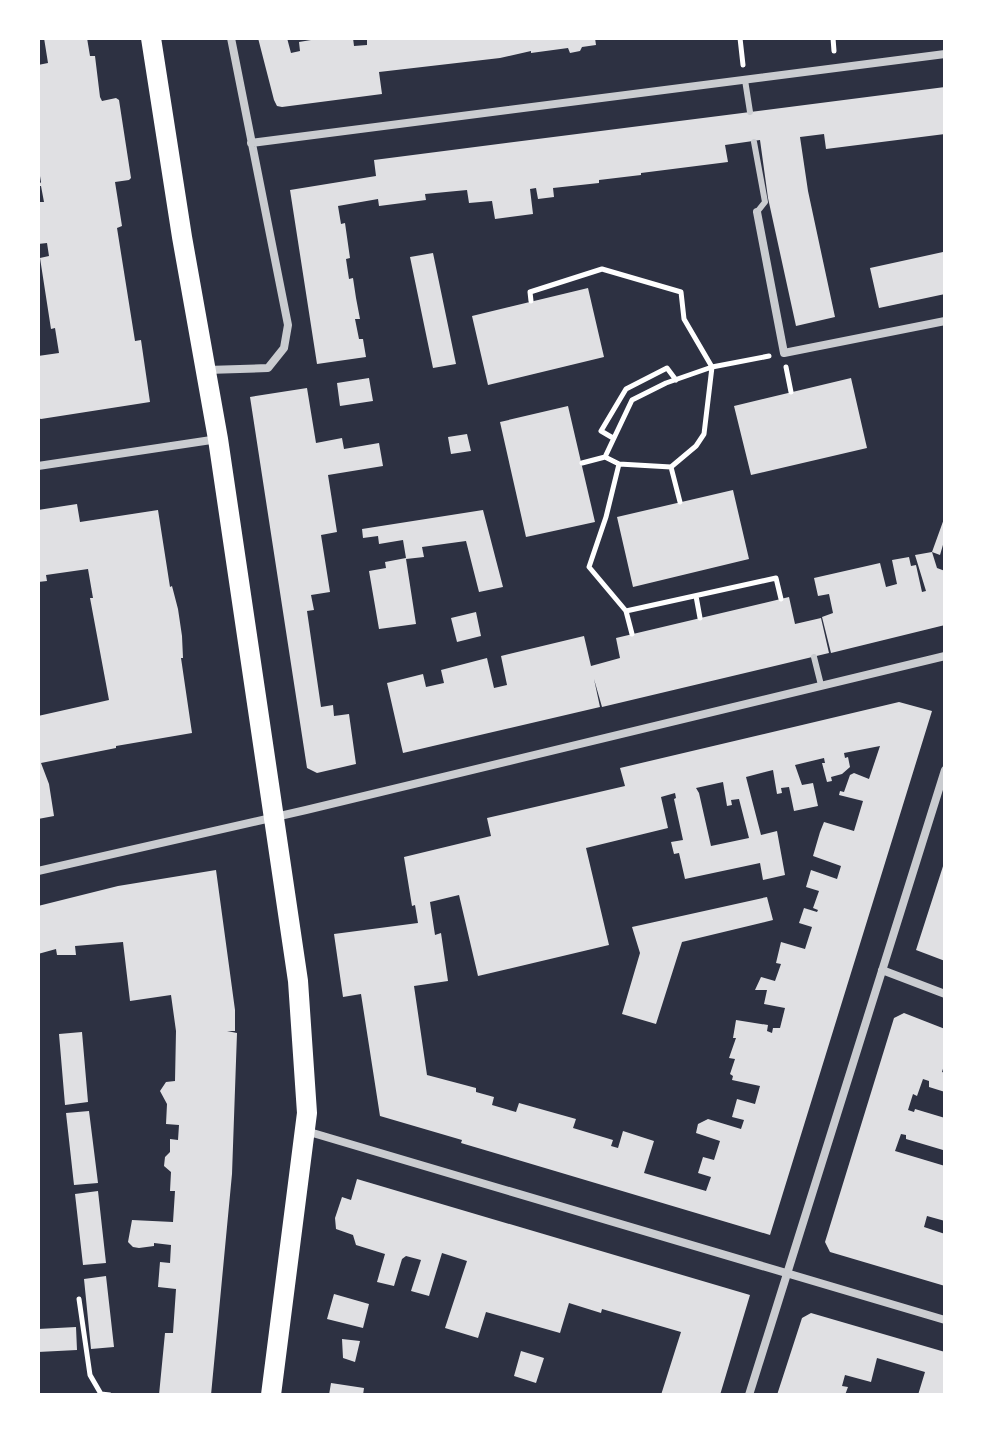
<svg xmlns="http://www.w3.org/2000/svg" width="983" height="1433" font-family="Figtree,sans-serif">
<rect width="100%" height="100%" fill="#2d3142"/>
<path fill="#e0e0e3" fill-rule="evenodd" d="M44,38H87L90,56H95L100,97L102,101L116,98L119,100L131,178L129,180L115,182L122,226L117,228L135,341L141,340L150,402L41,419L38,418V356L59,353L55,328L51,329L40,258L49,256L47,243L38,244V202H44L41,186H38L41,182L38,164V65L48,63Z
M258,38H287L291,53L300,51L299,42L311,40V38H353L354,46L367,45V38H595L596,45L582,47L580,51L570,53L568,48L531,53V51L500,58L379,72L382,94L282,107L277,106L274,100Z
M945,87V134L826,149L824,134L800,137L808,191L835,317L796,326L768,198L760,140L725,145L728,162L641,173V175L599,180V183L553,188L554,197L538,199L536,188L530,189L533,214L495,219L492,201L469,203L467,190L425,194L426,200L379,206L378,199L338,206L341,224L345,223L350,258L346,259L349,279L353,278L356,298L360,319H355L359,339H363L366,357L317,364L290,190L376,176L374,160Z
M943,252L945,294L879,308L870,268Z
M433,253L456,364L433,368L410,257Z
M588,288L604,357L488,385L472,316Z
M369,378L373,401L340,406L337,383Z
M851,378L867,448L751,475L734,406Z
M307,388L316,443L342,438L344,449L379,443L383,466L328,475L337,532L321,535L330,592L311,595L314,610L307,611L321,707L333,705L334,716L349,714L356,764L317,773L307,768L250,397Z
M568,406L595,522L526,537L500,422Z
M467,434L471,451L451,454L448,437Z
M733,490L749,559L633,587L617,517Z
M77,504L80,522L158,510L170,587L172,586L178,609L182,636L183,658H181L192,733L116,746V748L41,763L49,784L54,816L38,819V716L109,700L90,598H93L88,569L46,575L47,581L38,582V510Z
M483,510L503,587L479,592L466,541L422,547L424,557L406,559L416,624L379,629L369,571L386,568L385,562L406,558L403,540L379,544L378,536L363,538L362,529Z
M945,516V538L940,555L932,552L937,568L945,571V625L831,653L822,617L833,613L829,594L818,596L814,578L880,563L886,587L897,584L892,560L909,557L911,566L916,565L922,592L926,591L915,555L932,552Z
M789,597L795,624L821,618L829,653L602,707L594,679L600,707L403,753L387,683L423,674L426,687L444,683L441,670L487,658L494,688L507,685L501,656L584,636L591,666L620,658L616,638Z
M476,612L481,636L457,642L451,618Z
M899,702L932,711L770,1235L461,1143L462,1140L380,1116L361,994L343,997L334,934L418,923L415,905L412,906L404,857L491,836L487,818L625,786L620,768ZM880,746L869,779L854,773L850,775L844,792L840,791L839,795L863,801L854,831L824,822L820,832L813,856L841,866L837,879L811,870L806,887L819,891L813,908L818,910L817,912L804,908L799,923L812,927L805,949L781,942L776,963L781,964L775,981L761,977L755,990H767L764,1004L785,1008L780,1028H773L772,1033L767,1031L768,1025L736,1020L733,1038H736L729,1058L735,1059L730,1074L733,1076L732,1080L760,1086L755,1104L737,1099L732,1117L744,1120L741,1129L708,1119L698,1124L696,1133L720,1141L714,1160L703,1157L698,1173L711,1177L706,1191L644,1173L654,1141L623,1131L618,1148L611,1146L613,1140L573,1128L576,1119L519,1103L516,1112L492,1105L494,1097L476,1092V1088L427,1075L414,986L448,981L441,933L435,935L430,902L459,895L478,976L609,945L586,848L668,828L661,797L675,793L676,798L674,799L683,840L671,842L674,854L679,853L685,879L760,863L763,880L785,875L777,831L761,835L746,777L773,770L777,794L782,793L781,788L789,787L794,811L818,806L813,783L802,785L795,765L824,758L825,763H822L827,782L832,781L831,777L842,774L850,767L848,757L845,758L844,753ZM723,782L727,806L732,805L731,800L739,799L749,838L711,846L699,793L696,788Z
M945,860V961L916,950Z
M216,870L235,1010V1031H227L237,1033L232,1174L211,1395H159L165,1333H173L176,1289L158,1287L160,1262L170,1263L171,1245L154,1243V1246L139,1248L133,1247L128,1242L132,1220L173,1222L175,1191H170L171,1172L164,1166L165,1157L170,1152V1139L178,1140L179,1125L166,1124L167,1104L160,1091L166,1082L175,1081L176,1031L171,995L130,1001L123,942L75,946L76,955H57L56,949L38,954V906L118,886Z
M767,897L773,920L682,942L656,1024L622,1014L640,953L632,927Z
M904,1013L945,1029V1062L942,1072L945,1073V1092L929,1087V1081L923,1079L917,1096L913,1094L908,1110L914,1112L915,1109L945,1118L943,1150L906,1139V1135L901,1134L895,1151L945,1166V1221L927,1216L924,1227L945,1234V1286L830,1252L825,1242L894,1018Z
M82,1032L88,1102L65,1105L59,1034Z
M89,1111L98,1183L74,1185L66,1113Z
M357,1179L750,1295L720,1395H661L681,1332L602,1309L601,1313L569,1303L560,1333L486,1312L478,1338L445,1328L467,1261L442,1253L429,1296L411,1291L421,1260L406,1256L402,1259L394,1286L377,1282L385,1254L356,1245L353,1235L336,1229L335,1218L342,1197L351,1200Z
M98,1191L106,1263L83,1265L75,1194Z
M106,1276L114,1347L91,1349L84,1279Z
M334,1294L369,1304L363,1328L327,1319Z
M811,1313L945,1352V1395H918L925,1372L877,1358L871,1382L845,1375L842,1386L848,1387L845,1395H777L802,1318Z
M76,1327L77,1350L38,1352V1329Z
M342,1339L360,1341L355,1362L343,1358Z
M521,1351L544,1358L536,1383L514,1376Z
M331,1383L364,1388L363,1395H329Z"/>
<g fill="none" stroke-linecap="round" stroke-linejoin="round">
<path stroke="#fff" stroke-width="5" d="M740,38L743,65
M833,38L834,51
M531,301L530,292L602,269L681,292L684,319L712,367L704,434L696,446L671,467L619,464
M769,356L712,367L666,383L632,400L605,457L619,464L606,517L589,567L626,611L776,578L781,599
M786,367L791,392
M613,438L601,431L626,389L667,368L676,380
M582,463L605,457
M671,467L680,502
M696,596L700,618
M626,611L632,634
M79,1299L90,1375L101,1394L110,1395"/>
<path stroke="#caccd0" stroke-width="6" d="M745,80L750,112
M754,142L765,202L757,212
M814,657L821,685"/>
<path stroke="#caccd0" stroke-width="8" d="M251,143L945,54
M757,212L784,353L945,321
M207,370L268,368L284,348L288,325L231,38
M38,466L218,439
M38,871L306,810L945,656
M882,970L945,994
M306,1131L945,1320
M749,1395L945,770"/>
<path stroke="#fff" stroke-width="20" d="M151,38L182,237L218,439L298,981L307,1113L271,1395"/>
</g>
<rect width="983" height="1433" fill="none" stroke="#ffffff" stroke-width="80"/>
</svg>
